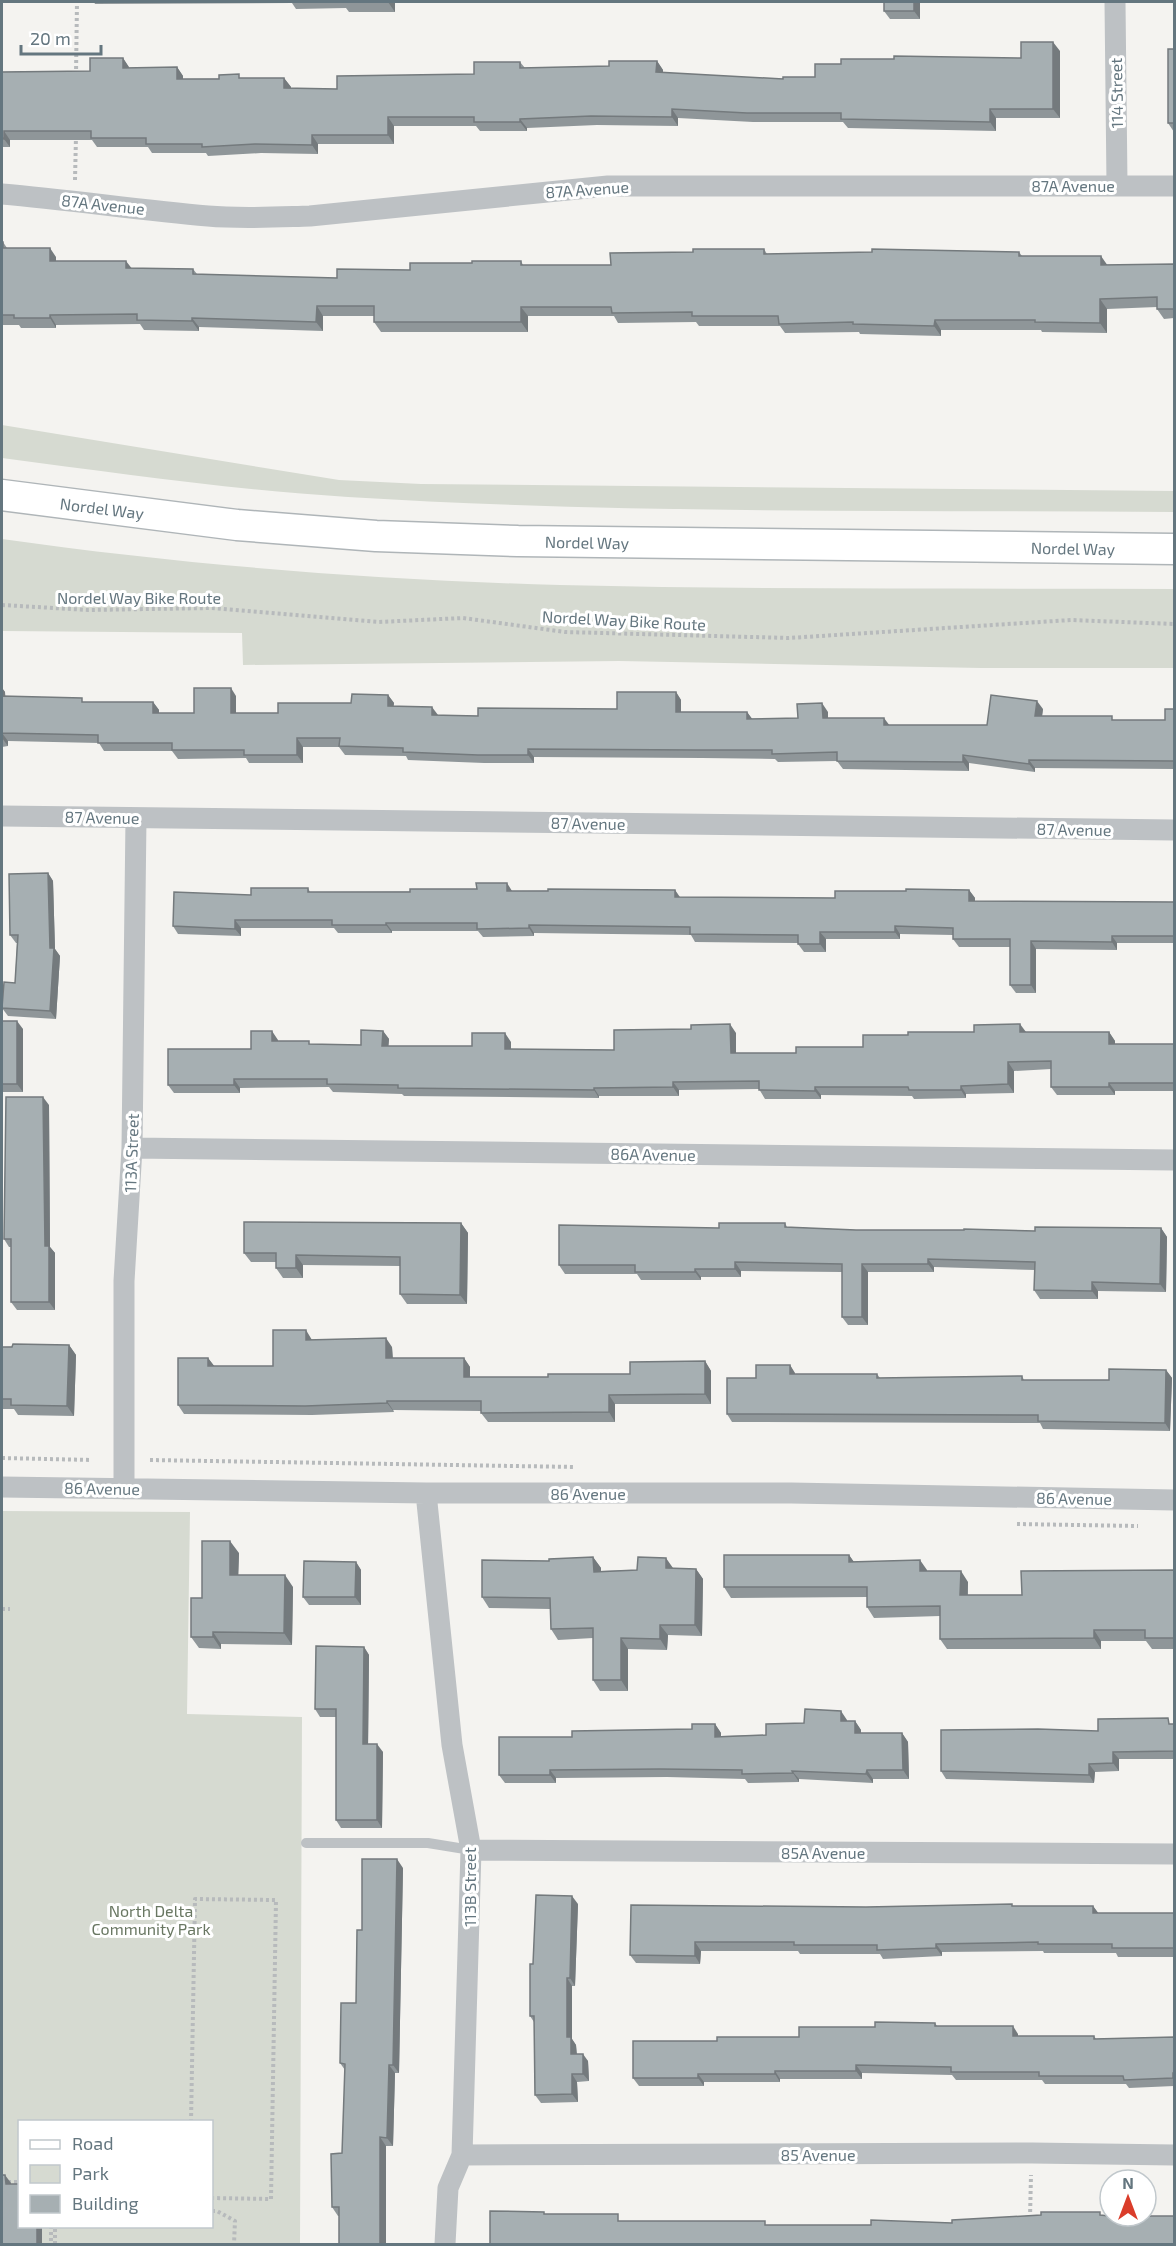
<svg xmlns="http://www.w3.org/2000/svg" width="1176" height="2246" font-family="'Exo 2',sans-serif">
<rect width="100%" height="100%" fill="#f4f3f0"/>
<path fill="#d6dad1" fill-rule="evenodd" d="M2,425L339,480L421,484L1174,491V512C899,510 623,514 348,497C232,490 117,473 2,458Z
M2,539C185,565 375,580 560,585C765,590 970,588 1174,589V668H981L619,661L243,665L242,633L2,631Z
M2,1511L190,1512L187,1714L302,1717L300,2244H2ZM20,2122H212V2226H20Z"/>
<g fill="none" stroke-linecap="round" stroke-linejoin="round">
<defs>
<path id="secondary" d="M2,495L237,525L376,536L518,541L1174,549"/>
</defs>
<use href="#secondary" stroke="#afb5b8" stroke-width="33"/>
<path stroke="#b7babc" stroke-width="4" stroke-dasharray="3 3" stroke-linecap="butt" d="M76,75L77,2
M75,180L76,136
M2,605L88,610L212,608L378,622L463,618L565,632L789,638L1071,620L1174,624
M2,1458L92,1460
M150,1460L575,1467
M1017,1524L1138,1526
M2,1609H10
M191,2122L195,1899L276,1900L271,2199L212,2198
M2,2182H20
M212,2211H217L235,2221L234,2244
M1030,2218L1031,2175
M51,2226V2244
M55,2244V2226"/>
<path stroke="#bdc1c4" stroke-width="10" d="M306,1843H428L471,1850"/>
<path stroke="#bdc1c4" stroke-width="21" d="M1115,2L1117,185
M2,194C71,200 139,210 208,216C242,219 276,217 310,216L608,186H1174
M2,816L1174,830
M132,1148L1174,1160
M2,1487L426,1493H791L1174,1500
M124,1489V1281L132,1148L136,818
M426,1493L452,1745L471,1850L462,2155L448,2188L445,2244
M471,1850L1174,1854
M462,2155L1032,2153L1174,2155"/>
<use href="#secondary" stroke="#fff" stroke-width="30"/>
</g>
<path fill="#8f9699" d="M94,2H395V12H349L346,8L296,9L292,3L95,4Z
M545,2H604V3L546,2Z
M920,2V19H890L884,11Z
M1174,49V132L1168,123Z
M1060,51V118H996V131L848,128L843,122H753L678,118V126L597,125L527,128V131H480L476,126H394V144H318V154L261,153L208,156L206,153H152L148,147H97L92,140H10V147H2V72L90,71L123,58L129,68L177,67L183,76V79L284,78L291,87V88L337,89L474,74L520,62L525,68L609,66L657,61L663,70V73L783,79L815,77L841,64L1021,58Z
M2,242H3L7,248L56,257V261L131,268L193,269L197,274L337,278L472,263L521,261L523,265H611L693,252L764,249L767,254L1019,252L1022,256L1107,265L1174,264V318L1164,319L1157,309V307L1107,309V333L1042,332L1041,330H941V336L860,334L859,332L785,333L780,326H699L696,322L618,323L614,316H528V332H381L374,322V316H323V331L199,327V331L144,330L140,324L56,325V328H21L19,325H2Z
M2,688L5,692V696L84,702H153L159,710V713H194L236,696V713H278L351,703L388,695L394,703L393,706L438,715L478,716L617,709L676,692L681,700V712H747L752,719L798,718L828,712V718L889,725H987L1043,709L1042,716L1115,720H1165L1174,709V769L1035,768V772L969,763V771L843,769L837,761L778,762L775,759L702,758L534,757V763H484L408,760L406,756L345,755L339,747H303V763H249L246,758L178,759L172,751H104L99,743L8,741V746L2,747Z
M48,873L53,881L55,949L60,956L56,1019L8,1016L2,1008L15,983L17,943H16L10,935Z
M308,888L310,892L675,890L680,897L835,898L906,891L969,890L975,898V901L1174,902V943H1117V950L1036,949V993H1016L1010,985V947H959L953,939V935L900,934V939H826V952H804L798,944V943L695,942L691,935L534,933V936L483,937L478,931H392V933H338L334,928H241V936L178,934L173,926L251,895Z
M2,1021L23,1029V1092H2Z
M383,1031L389,1039L388,1046H472L511,1042V1049L614,1050L736,1033V1053H796L863,1047L908,1035L1026,1032H1109L1115,1041V1044H1174V1091H1115V1095H1057L1051,1087V1069L1014,1071V1093L966,1094V1098L914,1099L912,1096L821,1095V1099H765L759,1089L679,1090V1096H599V1098L404,1096L402,1094L333,1092L329,1087L240,1088V1093H174L168,1085L251,1049L278,1040V1041L311,1044L361,1045Z
M49,1105L50,1247L55,1253V1310H17L11,1302V1247H9L4,1239Z
M461,1223L468,1233L467,1304H407L400,1294V1266L303,1265V1278H283L276,1268V1262H251L244,1253Z
M785,1223L787,1227L856,1230L1035,1231L1161,1228L1167,1237L1166,1292L1098,1291V1299H1040L1034,1290L1035,1270L934,1267V1272H868V1325H848L842,1317V1272L741,1271V1277H701V1280H641L637,1274H565L559,1265L719,1228Z
M312,1340L392,1347L393,1358H464L470,1367V1377H548L630,1374L705,1361L711,1371V1404H615V1422H488L481,1413V1411L393,1410L394,1412L312,1415L184,1414L178,1405L208,1358L214,1366H273Z
M69,1345L76,1355L74,1416L18,1415L14,1409H2V1347Z
M790,1365L795,1374H877L880,1378L1022,1376L1024,1380H1109L1166,1370L1172,1378L1170,1431L1043,1429L1040,1423L732,1422L727,1414L756,1378Z
M239,1553L238,1575L293,1587L292,1645L221,1644V1649L199,1648L191,1637L202,1598Z
M849,1555L854,1562L927,1570V1571L968,1582V1595H1022L1174,1570V1649H1152L1146,1641H1101V1649H947L940,1639V1616L874,1618L867,1607V1597L731,1598L724,1587Z
M593,1557L601,1568V1571L673,1569H696L703,1579L702,1636L668,1635L667,1650L628,1649V1691H600L593,1680V1638L558,1640L551,1629L550,1609L489,1608L482,1597L549,1561Z
M356,1562L361,1570V1605H309L303,1597Z
M364,1647L369,1655L368,1744L383,1752L382,1828H341L336,1820V1717H320L315,1709Z
M847,1720V1721H855L861,1730V1733H902L908,1742L909,1779H873V1783L799,1779V1782L748,1783L745,1779L667,1777L556,1778V1783H505L499,1775L572,1737L692,1729L715,1724L721,1733V1736L766,1735L804,1723Z
M1174,1724V1759H1119V1771L1095,1772L1094,1783L946,1779L941,1771L1098,1731Z
M403,1868L399,2073H395L393,2146H386V2244H339V2216H338L332,2207L342,2153L345,2070L340,2063L356,2003L362,1930Z
M578,1904L575,1986H572V2039L576,2045L577,2054L588,2061L589,2081L577,2082L578,2102L541,2103L535,2095L534,2022L530,2016L533,1964Z
M1014,1906H1093L1098,1913H1174V1957H1118L1116,1953H1044L1043,1951L942,1952V1956L883,1959L880,1954H800L798,1951H701L700,1964L636,1963L630,1955L866,1907Z
M935,2023L937,2026L1018,2034V2036H1094L1096,2039L1174,2037V2086L1129,2088L1126,2084H1045L1042,2080H956L952,2075L862,2073V2079H780V2082H704V2086H639L633,2078L717,2041L799,2037L875,2027Z"/>
<path fill="#747a7d" d="M388,2H395V12Z
M914,2H920V19L914,11Z
M1053,42L1060,51V118L1053,109Z
M123,58L129,67V77L123,68Z
M657,61L663,70V81L656,72Z
M177,67L183,76V88L177,79Z
M284,78L291,87V97L284,88Z
M672,109L678,118V126L672,117Z
M990,109L996,118V131L990,122Z
M388,117L394,126V144L388,135Z
M520,119L527,128V131L520,122Z
M4,131L10,140V147L4,139Z
M312,135L318,144V154L312,145Z
M50,248L56,257V271L50,261Z
M1101,256L1108,266L1101,265Z
M126,261L133,270L126,268Z
M1100,299L1107,309V333L1100,323Z
M317,306L323,316V331L316,322Z
M521,307L528,316V332L521,322Z
M50,315L56,325V328L50,318Z
M192,318L199,327V331L192,321Z
M935,320L941,330V336L934,326Z
M2,688L5,692L6,704L2,698Z
M231,688L236,696V721L231,713Z
M676,692L681,700V720L676,712Z
M388,695L394,703L393,714L388,706Z
M1037,701L1043,709L1041,724L1035,716Z
M153,702L159,710V721L153,713Z
M822,703L828,712V726L823,718Z
M432,707L438,715H432Z
M747,712L753,720L747,719Z
M884,718L890,726L884,725Z
M2,733L8,741V746L2,738Z
M297,738L303,747V763L297,755Z
M528,749L534,757V763L528,755Z
M963,755L969,763V771L963,762Z
M1029,760L1035,768V772L1029,764Z
M48,873L53,881L55,949L60,956L56,1019L50,1011Z
M507,883L512,891H507Z
M675,890L680,898L675,897Z
M969,890L975,898V908L969,901Z
M235,920L241,928V936L235,929Z
M386,923L392,931V933L386,925Z
M529,925L534,933V936L529,928Z
M895,926L900,934V939L895,932Z
M820,932L826,939V952L820,944Z
M1112,936L1117,943V950L1112,942Z
M1031,941L1036,949V993L1031,985Z
M17,1021L23,1029V1092L17,1084Z
M730,1024L736,1033V1061L731,1053Z
M1020,1024L1026,1032H1020Z
M272,1031L278,1040V1050L272,1041Z
M383,1031L389,1039L388,1054L382,1046Z
M1109,1032L1115,1041V1052L1109,1044Z
M505,1033L511,1042V1057L505,1049Z
M1008,1062L1014,1071V1093L1008,1084Z
M234,1079L240,1088V1093L234,1085Z
M673,1082L679,1090V1096L673,1087Z
M1109,1083L1115,1091V1095L1109,1087Z
M961,1086L966,1094V1098L961,1090Z
M815,1087L821,1095V1099L815,1091Z
M594,1088L599,1096V1098L594,1090Z
M43,1097L49,1105L50,1247L55,1253V1310L49,1302L45,1246Z
M461,1223L468,1233L467,1304L460,1295Z
M1161,1228L1167,1237L1166,1292L1160,1284Z
M296,1255L303,1265V1278L296,1268Z
M928,1259L934,1267V1272L928,1264Z
M735,1262L741,1271V1277L735,1269Z
M862,1264L868,1272V1325L862,1317Z
M695,1269L701,1277V1280L695,1272Z
M1092,1282L1098,1291V1299L1092,1291Z
M306,1330L312,1340H306Z
M386,1338L392,1347L393,1367L386,1358Z
M69,1345L76,1355L74,1416L67,1406Z
M208,1358L215,1367L208,1366Z
M464,1358L470,1367V1387L464,1377Z
M705,1361L711,1371V1404L705,1394Z
M790,1365L795,1373V1382L790,1374Z
M1166,1370L1172,1378L1170,1431L1165,1423Z
M609,1395L615,1404V1422L609,1412Z
M387,1401L393,1410L394,1412L387,1403Z
M230,1541L239,1553L238,1587L230,1575Z
M849,1555L856,1565L849,1562Z
M593,1557L601,1568V1582L594,1572Z
M666,1558L673,1568H666Z
M920,1560L927,1570V1582L920,1571Z
M356,1562L361,1570V1605L355,1597Z
M696,1569L703,1579L702,1636L695,1625Z
M961,1571L968,1582L967,1605L960,1595Z
M285,1575L293,1587L292,1645L284,1633Z
M660,1625L668,1635L667,1650L660,1639Z
M1094,1630L1101,1641V1649L1094,1638Z
M213,1632L221,1644V1649L213,1637Z
M621,1638L628,1649V1691L621,1680Z
M364,1647L369,1655L368,1752L363,1744Z
M841,1711L847,1720V1729L841,1721Z
M855,1721L861,1730V1742L855,1733Z
M715,1724L721,1733V1745L715,1737Z
M902,1733L908,1742L909,1779L903,1770Z
M377,1744L383,1752L382,1828L377,1820Z
M1113,1752L1119,1759V1771L1113,1763Z
M1089,1764L1095,1772L1094,1783L1089,1775Z
M550,1770L556,1778V1783L550,1775Z
M867,1770L873,1779V1783L866,1774Z
M792,1771L799,1779V1782L793,1773Z
M397,1859L403,1868L399,2073L393,2065Z
M572,1896L578,1904L575,1986L570,1978Z
M1093,1906L1099,1914L1093,1913Z
M695,1942L701,1951L700,1964L695,1956Z
M936,1944L942,1952V1956L936,1948Z
M567,1978L572,1986V2039L576,2045L577,2061L571,2054L567,2037Z
M1013,2026L1018,2034V2044L1013,2036Z
M583,2054L588,2061L589,2081L583,2074Z
M389,2065L395,2073L393,2146L387,2138Z
M856,2065L862,2073V2079L856,2071Z
M775,2071L780,2079V2082L775,2074Z
M572,2074L577,2082L578,2102L572,2094Z
M698,2074L704,2082V2086L698,2078Z
M380,2137L386,2146V2244H380Z
M5,2175L11,2183V2192L6,2184Z
M37,2226H42V2244H37Z"/>
<path fill="#a6afb2" stroke="#747a7d" stroke-width="1.5" d="M884,2H914V11H884Z
M1021,42H1053V109H990V122L841,119V113H747L672,109V117L591,116L520,119V122H474V117H388V135H312V145L255,144L202,147V144H146V138H91V131H4V139L2,138V72L90,71V58H123V68L177,67V79H219V75L239,74V78H284V88L337,89V76L474,74V62H520V68L609,66V61H657L656,72L783,79V77H815V64H841V59H894V56L1021,58Z
M1168,49H1174V123H1168Z
M2,242H3V248H50V261H126V268L193,269V274L337,278V269L410,270V263H472V261H521V265H611L610,253L693,252V249H764V254L872,252V249L1019,252V256H1101V265L1174,264V309H1157V297L1100,299V323L1035,322V320H935L934,326L853,324V322L779,324L778,316H692V312L612,313L611,307H521V322H374V306H317L316,322L192,318V321L137,320V314L50,315V318H14V315H2Z
M194,688H231V713H278V703H351L352,694L388,695V706L432,707V715L478,716V708L617,709V692H676V712H747V719L798,718L797,704L822,703L823,718H884V725H987L991,695L1037,701L1035,716H1112V720H1165V709H1174V761L1029,760V764L963,755V762L837,761V752L772,754V750H696L528,749V755H478L403,752V748L339,746L340,738H297V755H244V750H172V743H98V735L2,733V738V696L82,698V702H153V713H194Z
M48,873L50,948H54L50,1011L2,1008L4,982L15,983L18,935H10L9,874Z
M476,883H507V891H548V889L675,890V897L835,898V891H906V889L969,890V901L1174,902V936H1112V942L1031,941V985H1010V939H953V928L895,926V932H820V944H798V935L690,934V927L529,925V928L477,929V923H386V925H332V920H235V929L173,926L174,892L251,895V888H308V892H410V889H477Z
M2,1021H17V1084H2Z
M730,1024L731,1053H796V1047H863V1035H908V1032H974V1025L1020,1024V1032H1109V1044H1174V1083H1109V1087H1051V1061L1008,1062V1084L961,1086V1090H909L908,1087H815V1091L759,1090V1081L673,1082V1087L594,1088V1090L398,1088V1085L327,1084V1079H234V1085H168V1049H251V1031H272V1041H309V1044L361,1045V1030L383,1031L382,1046H472V1033H505V1049L614,1050V1030L691,1029V1025Z
M6,1097H43L45,1246H49V1302H11V1239H4Z
M244,1222L461,1223L460,1295L400,1294V1257L296,1255V1268H276V1253H244Z
M719,1223H785V1227L856,1230H964V1229L1035,1231V1227L1161,1228L1160,1284L1092,1282V1291L1034,1290L1035,1262L928,1259V1264H862V1317H842V1264L735,1262V1269H695V1272H635V1265H559V1225L719,1228Z
M273,1330H306V1340L386,1338V1358H464V1377H548V1374H630V1362L705,1361V1394L609,1395V1412L481,1413V1401H387V1403L305,1406L178,1405V1358H208V1366H273Z
M13,1344L69,1345L67,1406L11,1405V1399H2V1347H12Z
M756,1365H790V1374H877V1378L1022,1376V1380H1109V1369L1166,1370L1165,1423L1038,1421V1415L727,1414V1378H756Z
M202,1541H230V1575H285L284,1633L213,1632V1637H191V1598H202Z
M724,1555H849V1562L920,1560V1571H961L960,1595H1022L1021,1571L1174,1570V1638H1145V1630H1094V1638L940,1639V1606L867,1607V1587H724Z
M593,1557L594,1572L637,1570L638,1557L666,1558V1568L696,1569L695,1625H660V1639L621,1638V1680H593V1628L551,1629L550,1598L482,1597V1560L549,1561V1559Z
M304,1561L356,1562L355,1597H303Z
M316,1646L364,1647L363,1744H377V1820H336V1709H315Z
M805,1709L841,1711V1721H855V1733H902L903,1770H867L866,1774L792,1771L793,1773L742,1774V1770L660,1769L550,1770V1775H499V1737H572V1731L692,1729V1724H715V1737L766,1735V1724L804,1723Z
M1168,1718L1169,1724H1174V1751L1113,1752V1763L1089,1764V1775L941,1771V1730L1038,1729L1098,1731V1719Z
M362,1859H397L393,2065H389L387,2138L380,2137V2244H339V2207H332L331,2154L342,2153L345,2064L340,2063L341,2003H356L357,1930H362Z
M536,1895L572,1896L570,1978H567V2037H571V2054H583V2074H572V2094L535,2095L534,2016H530V1964H533Z
M1012,1904V1906H1093V1913H1174V1948H1112V1944H1038V1942L936,1944V1948L877,1950V1945H794V1942H695V1956L630,1955L631,1905L866,1907Z
M875,2022L935,2023V2026H1013V2036H1094V2039L1174,2037V2073H1173V2078L1124,2080L1123,2076H1039V2072H951V2067L856,2065V2071H775V2074H698V2078H633V2041H717V2037H799V2027H875Z
M2,2175H5L6,2184H20V2226H37V2244H2Z
M490,2211L544,2212V2214H618V2221H765V2225H871V2220L952,2223V2220L1041,2215V2212H1100V2215L1110,2216H1174V2244H490Z"/>
<g text-anchor="middle" dominant-baseline="central" stroke-width="6" stroke-linejoin="round" paint-order="stroke">
<g font-size="16" fill="#64767f" stroke="#fff">
<text transform="translate(1116 93) rotate(-91)">114 Street</text>
<text x="1073" y="185">87A Avenue</text>
<text transform="translate(587 189) rotate(-4)">87A Avenue</text>
<text transform="translate(103 204) rotate(6)">87A Avenue</text>
<text transform="translate(102 508) rotate(7)">Nordel Way</text>
<text transform="translate(587 542) rotate(1)">Nordel Way</text>
<text transform="translate(1073 548) rotate(1)">Nordel Way</text>
<text x="139" y="597">Nordel Way Bike Route</text>
<text transform="translate(624 620) rotate(3)">Nordel Way Bike Route</text>
<text transform="translate(102 817) rotate(1)">87 Avenue</text>
<text transform="translate(588 823) rotate(1)">87 Avenue</text>
<text transform="translate(1074 829) rotate(1)">87 Avenue</text>
<text transform="translate(131 1153) rotate(-88)">113A Street</text>
<text transform="translate(653 1154) rotate(1)">86A Avenue</text>
<text transform="translate(102 1488) rotate(1)">86 Avenue</text>
<text x="588" y="1493">86 Avenue</text>
<text transform="translate(1074 1498) rotate(1)">86 Avenue</text>
<text x="823" y="1852">85A Avenue</text>
<text transform="translate(469 1887) rotate(-90)">113B Street</text>
<text x="818" y="2154">85 Avenue</text>
</g>
<g font-size="16" fill="#697762" stroke="#fff">
<text x="151" y="1910">North Delta<tspan x="151" dy="18">Community Park</tspan></text>
</g>
</g>
<rect width="1176" height="2246" fill="none" stroke="#64767f" stroke-width="6"/>
<rect x="18" y="2120" width="195" height="108" fill="#ffffff" stroke="#c1c8cc" stroke-width="1.5"/>
<rect x="30" y="2140" width="30" height="9" fill="#ffffff" stroke="#c1c8cc" stroke-width="1.5"/>
<text x="72" y="2150" font-size="18" fill="#64767f">Road</text>
<rect x="30" y="2165" width="30" height="18" fill="#d6dad1" stroke="#c1c8cc" stroke-width="1.5"/>
<text x="72" y="2180" font-size="18" fill="#64767f">Park</text>
<rect x="30" y="2195" width="30" height="18" fill="#a6afb2" stroke="#c1c8cc" stroke-width="1.5"/>
<text x="72" y="2210" font-size="18" fill="#64767f">Building</text>
<g transform="translate(1128 2198)"><circle r="28" fill="#ffffff" stroke="#c1c8cc" stroke-width="1.5"/>
<path d="M0-4.5L10 22L0 15L-10 22Z" fill="#da3d2a"/>
<text y="-9" font-size="16" font-weight="bold" text-anchor="middle" fill="#64767f">N</text>
</g>
<path d="M21 45v9h80v-9" fill="none" stroke="#64767f" stroke-width="3"/>
<text x="30" y="45" font-size="18" fill="#64767f" stroke="#ffffff" stroke-width="4.5" paint-order="stroke">20 m</text>
</svg>
